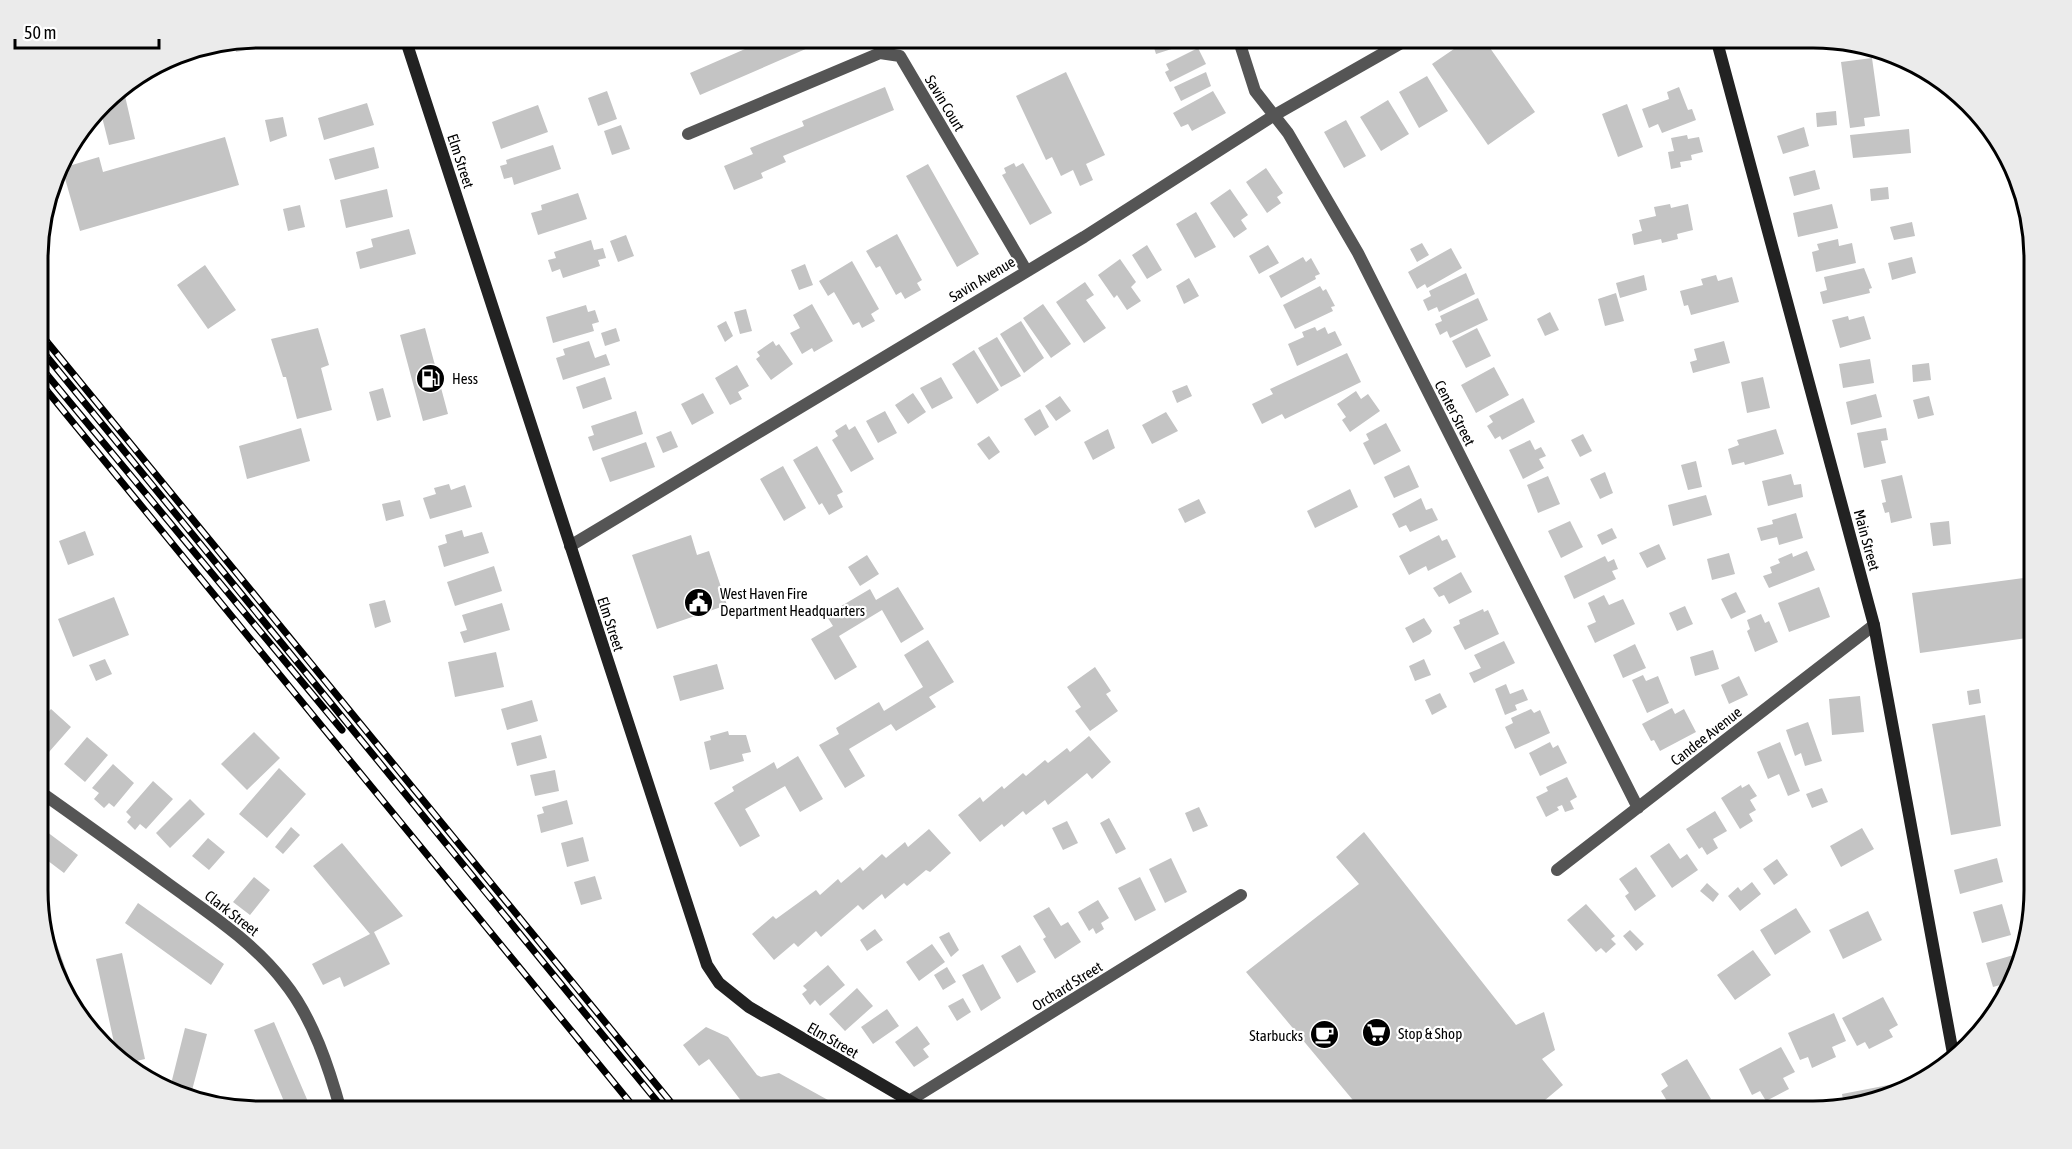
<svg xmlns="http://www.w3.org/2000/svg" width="2072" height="1149" font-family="'Asap Condensed',sans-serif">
<rect width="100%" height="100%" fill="#fff"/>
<path fill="#c4c4c4" d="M770,38H831L700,95L690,73Z
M1151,38H1181L1184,45L1156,54Z
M1470,38H1483L1535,112L1488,145L1432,64Z
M249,39L251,49L236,52L234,42Z
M1198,48L1206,64L1170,82L1165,72L1169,70L1166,64Z
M1872,58L1880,116L1864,118L1865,126L1850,128L1841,62Z
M1066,72L1105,155L1086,164L1093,180L1080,186L1073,170L1061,176L1052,157L1046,160L1016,96Z
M1206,72L1211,86L1181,101L1174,87Z
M1427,76L1448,111L1419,128L1399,92Z
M885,87L894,110L783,156L786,162L761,173L763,178L734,190L724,166L753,154L750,148L804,126L802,121Z
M1679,87L1688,110L1692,109L1696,120L1662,133L1658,124L1649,128L1642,109L1669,99L1667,92Z
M607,91L617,119L598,126L588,98Z
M1213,91L1226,113L1192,131L1188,124L1181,127L1173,113Z
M125,96L135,139L109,145L100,109L107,100Z
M1388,100L1409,134L1381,151L1360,117Z
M367,103L374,125L324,140L318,118Z
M1627,104L1643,147L1618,157L1602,114Z
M538,105L548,132L501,149L492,122Z
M1836,111L1837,125L1817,127L1816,113Z
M283,117L287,136L270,142L265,120Z
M1346,120L1366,156L1344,168L1324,132Z
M621,125L630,149L612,155L604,131Z
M1804,127L1809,146L1783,154L1777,136Z
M1909,129L1911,153L1853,158L1850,135Z
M1687,135L1688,139L1699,137L1703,152L1691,155L1692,160L1680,162L1681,167L1671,169L1668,152L1674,151L1671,138Z
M225,137L239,185L80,231L62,168L99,157L103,172Z
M553,145L561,169L514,185L512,177L504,179L500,166L507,164L506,160Z
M374,147L379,168L335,180L329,159Z
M1014,163L1016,167L1023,163L1052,213L1030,225L1002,175L1006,173L1004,168Z
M928,164L979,254L957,267L906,176Z
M1266,168L1283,193L1277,197L1281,203L1267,213L1246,182Z
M1815,170L1820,189L1794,196L1789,177Z
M1888,187L1889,199L1871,201L1870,189Z
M387,189L393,217L346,228L340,200Z
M1230,189L1248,215L1241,220L1247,229L1234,238L1210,203Z
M578,193L587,219L538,235L531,213L542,210L541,205Z
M1670,204L1671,208L1688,204L1693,230L1677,234L1678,239L1662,243L1661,239L1634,245L1632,234L1642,231L1639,220L1656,216L1654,207Z
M1832,204L1838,228L1798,237L1793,213Z
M300,205L305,227L288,231L283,209Z
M1196,212L1216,247L1195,258L1176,224Z
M1912,222L1915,236L1894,240L1890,227Z
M409,229L416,254L360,269L356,252L373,247L371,239Z
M897,234L922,280L917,283L921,290L905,299L901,292L896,295L880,266L876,268L866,251Z
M626,235L634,256L618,262L610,241Z
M1838,239L1839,246L1852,243L1856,263L1816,272L1812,252L1819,250L1817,244Z
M591,240L594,250L603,248L606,258L598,260L600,266L563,278L560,269L552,272L548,260L556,258L554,252Z
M1422,243L1429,255L1417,262L1410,249Z
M1147,245L1162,270L1147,279L1132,255Z
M1268,245L1279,263L1259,274L1249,256Z
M1451,248L1462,268L1427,288L1425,284L1417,289L1408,272Z
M1303,257L1306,262L1311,258L1320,274L1315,276L1316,279L1281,298L1269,276Z
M1912,257L1916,273L1892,280L1888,263Z
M1120,259L1136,282L1131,287L1141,301L1127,310L1117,295L1114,298L1098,275Z
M852,261L879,309L871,314L875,321L862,328L859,322L853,325L834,292L828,296L819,281Z
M805,264L813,285L799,290L791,270Z
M205,265L236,310L208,329L177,285Z
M1864,268L1872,288L1869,289L1870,293L1823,304L1820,292L1827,290L1824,277Z
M1466,273L1475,294L1439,312L1437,307L1428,311L1423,300L1431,296L1429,291Z
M1644,275L1647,290L1620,298L1616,283Z
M1716,275L1718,281L1732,277L1739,302L1691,315L1688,305L1684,306L1680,291L1703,285L1701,279Z
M1189,278L1199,296L1184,304L1176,286Z
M1085,282L1094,295L1086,300L1106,328L1084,343L1056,302Z
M1320,286L1323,291L1326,289L1335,306L1331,307L1333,311L1295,329L1283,305Z
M1616,293L1624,321L1605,326L1598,299Z
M1478,298L1488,320L1450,338L1447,331L1440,335L1435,324L1442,321L1440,316Z
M812,304L833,341L814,352L812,348L802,354L790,333L800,328L793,315Z
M1043,304L1071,344L1051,358L1023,318Z
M586,305L588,312L595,310L599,322L592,324L594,331L553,343L546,317Z
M746,309L752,331L740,334L734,312Z
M1550,312L1559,330L1545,336L1537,319Z
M1848,316L1849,320L1864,316L1871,339L1840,348L1832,320Z
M726,321L733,336L725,342L717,326Z
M1021,321L1044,358L1024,373L1000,334Z
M1315,327L1317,331L1325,327L1328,334L1335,331L1342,345L1297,366L1288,344L1304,337L1302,332Z
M318,328L329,365L321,368L332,410L297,419L286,377H283L271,339Z
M425,328L448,414L423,421L400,335Z
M616,328L620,341L605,346L601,333Z
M1477,328L1491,356L1466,368L1452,341Z
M997,337L1021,376L1001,387L978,348Z
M589,341L595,358L606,354L610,365L563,380L556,358L565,355L563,349Z
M773,341L776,346L779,344L793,364L771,380L756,359L760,356L757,352Z
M1724,341L1730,363L1693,373L1690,362L1697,360L1694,349Z
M974,350L999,390L977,404L952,364Z
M1347,353L1361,382L1285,419L1282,414L1262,424L1252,404L1273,394L1270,389Z
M1870,359L1874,383L1843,388L1839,364Z
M1929,363L1931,380L1913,382L1912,365Z
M737,365L749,386L738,392L742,399L730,405L715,378Z
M1494,367L1509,395L1476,413L1461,385Z
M605,377L612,399L583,409L576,387Z
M941,377L953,398L932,409L920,388Z
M1763,377L1770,408L1747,413L1741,382Z
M1187,385L1192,396L1177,403L1172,391Z
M383,388L391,417L377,421L369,392Z
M1356,391L1361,399L1368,394L1380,411L1350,432L1342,420L1346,417L1337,404Z
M703,393L714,413L692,425L681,404Z
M913,393L926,412L908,424L895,405Z
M1876,394L1882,417L1851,425L1846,402Z
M1060,396L1071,411L1056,421L1045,406Z
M1929,396L1934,415L1918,419L1913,400Z
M1523,398L1535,422L1502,440L1500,436L1495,439L1487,426L1493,422L1489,416Z
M1040,409L1049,427L1035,436L1024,419Z
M636,411L643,434L593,451L588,437L594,435L591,426Z
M885,411L897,433L878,443L866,421Z
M1166,412L1178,431L1152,444L1142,425Z
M1386,423L1401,451L1374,465L1363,443L1369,440L1366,434Z
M846,424L849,430L855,426L874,459L851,472L832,440L838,436L835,431Z
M301,428L310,461L247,479L239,446Z
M1886,428L1888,440L1881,441L1886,463L1864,468L1857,433Z
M1108,429L1115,448L1093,460L1084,442Z
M1776,429L1784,454L1745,465L1744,462L1732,465L1728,449L1739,445L1737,440Z
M671,431L678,447L663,453L656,437Z
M1583,434L1592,451L1580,457L1571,440Z
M989,436L1000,452L989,460L977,444Z
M1530,440L1535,450L1541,447L1546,456L1539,459L1544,468L1523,479L1509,450Z
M646,442L655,467L610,482L601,458Z
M817,446L843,492L837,495L843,507L829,515L822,503L819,505L793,460Z
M1696,461L1702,487L1688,490L1681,465Z
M1409,465L1419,487L1394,498L1384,477Z
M783,466L806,508L784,521L760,479Z
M1605,472L1613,493L1600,499L1590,479Z
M1791,474L1794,485L1801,484L1803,497L1768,506L1762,481Z
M1902,475L1912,518L1891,523L1889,512L1885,513L1882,503L1886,502L1881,480Z
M1548,476L1560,504L1538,513L1527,485Z
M449,484L451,490L465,485L472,507L430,519L423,498L436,494L434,488Z
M1350,489L1358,507L1315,528L1307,511Z
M1706,495L1712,515L1673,526L1668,505Z
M1421,498L1426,510L1432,508L1438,520L1410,532L1406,525L1399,528L1392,514Z
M1199,499L1206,513L1185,523L1178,509Z
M400,500L404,516L386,521L382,504Z
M1796,513L1803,538L1779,545L1777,537L1761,541L1757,528L1773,524L1772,520Z
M1570,521L1583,547L1561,558L1548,531Z
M1949,521L1951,544L1933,546L1930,523Z
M1612,528L1617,538L1602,545L1597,535Z
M462,530L464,537L482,532L489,553L444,567L438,546L447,543L445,535Z
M85,531L94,555L68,565L59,541Z
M691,535L697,555L709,551L727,605L657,629L632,555Z
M1439,535L1442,541L1447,539L1456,557L1428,571L1426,566L1409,575L1399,556Z
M1659,544L1666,559L1647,568L1639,553Z
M1807,551L1815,570L1769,588L1763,576L1772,573L1770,567L1780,563L1778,559L1792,553L1793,557Z
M1729,553L1735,574L1712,580L1707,559Z
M867,555L879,574L860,586L848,567Z
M1605,556L1608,562L1614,559L1618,569L1612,571L1616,579L1574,599L1564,576Z
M494,566L502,591L455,606L447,582Z
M1461,572L1472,592L1449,604L1444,595L1439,597L1433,588Z
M2031,577L2034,637L1920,653L1912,593Z
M898,587L924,629L901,643L882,610L839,636L857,667L835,680L811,639L833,626L826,615L870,589L876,600Z
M1819,587L1830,617L1789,632L1778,603Z
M1736,592L1746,612L1731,619L1721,599Z
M1604,595L1609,605L1623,599L1635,624L1595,643L1587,626L1596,622L1588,603Z
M114,597L129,635L73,657L58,619Z
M385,600L391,622L375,628L369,604Z
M502,603L510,630L464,643L460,632L467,630L462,615Z
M1685,606L1693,624L1677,631L1669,613Z
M1483,609L1484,612L1488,610L1499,634L1465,650L1453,627L1460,624L1459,620Z
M1761,614L1765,623L1769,621L1778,642L1755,652L1747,631L1750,629L1747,620Z
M1424,618L1432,631L1430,634L1413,643L1405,628Z
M928,640L954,682L929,697L936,707L896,731L891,724L849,749L865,776L845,788L819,745L839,734L836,728L879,702L884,711L923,687L904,655Z
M1504,641L1515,663L1474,683L1469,673L1481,668L1474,655Z
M1635,644L1646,668L1623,678L1613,655Z
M1713,650L1719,669L1695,676L1690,657Z
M496,652L504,687L455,697L448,662Z
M105,659L112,674L96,681L89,665Z
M1424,659L1431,675L1415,681L1409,666Z
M717,664L724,689L680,701L673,676Z
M1095,667L1111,691L1106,694L1118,711L1090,731L1075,711L1081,707L1067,687Z
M1643,675L1646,681L1658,676L1669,703L1647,713L1632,680Z
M1739,676L1748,695L1729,704L1721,685Z
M1506,684L1510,694L1523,689L1528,700L1515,705L1517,710L1505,715L1495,689Z
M1979,689L1981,703L1969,705L1967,691Z
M1440,693L1447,707L1432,715L1425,700Z
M1860,696L1864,732L1832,735L1829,699Z
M532,700L538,721L507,730L501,709Z
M1672,708L1675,714L1684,709L1696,732L1660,751L1654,740L1651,741L1642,724Z
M51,709L71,727L49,752L39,743V722Z
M1531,709L1534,713L1540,710L1550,733L1515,749L1505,727L1513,723L1511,718Z
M1985,715L2001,826L1951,835L1932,724Z
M1808,722L1822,761L1805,766L1801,753L1795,756L1786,730Z
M728,731L729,735H746L751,752L742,754L744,761L710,770L704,742L711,740L710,736Z
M254,732L280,758L247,790L221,764Z
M541,735L547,758L517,766L511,743Z
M1089,736L1111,762L1092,779L1087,773L1048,805L1045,800L1026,815L1023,811L1004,827L1002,824L980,842L958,815L980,797L983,802L1002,786L1004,789L1023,773L1026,776L1045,760L1048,763L1067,748L1070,752Z
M87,737L108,755L85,782L64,764Z
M1550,742L1553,748L1558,745L1567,763L1540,776L1529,753Z
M1780,742L1800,791L1788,796L1779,774L1768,779L1757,752Z
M798,756L823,799L800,812L785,786L745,809L760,836L740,847L714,803L734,791L732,787L774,762L777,769Z
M113,764L134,783L114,807L109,803L104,808L94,799L99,793L92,788Z
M279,768L306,794L267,838L239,814Z
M555,770L559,791L535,796L530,775Z
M1567,777L1577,797L1570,801L1574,809L1565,812L1562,805L1557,807L1559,810L1546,817L1536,797L1548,791L1546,787Z
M153,781L173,799L146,829L140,824L135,830L127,822L131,817L126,812Z
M1749,784L1757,796L1750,800L1756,810L1749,814L1753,821L1740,829L1721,798L1741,785L1742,788Z
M1822,788L1828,802L1812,808L1806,794Z
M190,799L205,814L170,848L156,833Z
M567,800L573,824L541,833L537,815L544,813L542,807Z
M1199,807L1208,826L1193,832L1185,813Z
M1715,811L1727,831L1713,839L1718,848L1707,855L1702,847L1699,849L1686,829Z
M1109,818L1126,849L1116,854L1100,823Z
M1067,821L1078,843L1063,850L1052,828Z
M39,826L78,855L64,873L39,854Z
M291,827L300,835L283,854L275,847Z
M1862,828L1874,849L1841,867L1830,846Z
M929,829L951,853L930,872L926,870L907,886L904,883L885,899L882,894L863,910L858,905L821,937L816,931L798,947L794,943L774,960L752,934L773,916L776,919L816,890L820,895L838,879L841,883L860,867L863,871L882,854L886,858L905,842L908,847Z
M1364,832L1516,1025L1544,1012L1555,1050L1542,1059L1563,1085L1532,1111H1362L1246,972L1359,884L1336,857Z
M583,837L589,861L567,867L561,843Z
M208,838L225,852L209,870L192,856Z
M342,843L403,916L374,932L390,964L344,987L340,977L323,985L312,964L370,934L313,866Z
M1669,843L1680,859L1687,854L1698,870L1672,888L1650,856Z
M1171,858L1187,892L1165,903L1149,869Z
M1997,858L2003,882L1960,894L1954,870Z
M1777,859L1788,875L1774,885L1763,869Z
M1636,867L1656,896L1635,911L1625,896L1629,893L1619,879Z
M595,876L602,899L581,905L574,882Z
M254,877L270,890L250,915L233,902Z
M1140,877L1156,910L1135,921L1118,888Z
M1752,882L1761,894L1740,911L1728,896L1738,887L1741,891Z
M1707,883L1719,894L1713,902L1700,891Z
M1098,900L1109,918L1101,923L1104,929L1096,934L1093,928L1089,931L1078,912Z
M138,903L224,964L211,985L125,923Z
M1586,904L1615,936L1611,939L1616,944L1606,953L1601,948L1596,952L1567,920Z
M2002,904L2011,935L1982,943L1973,912Z
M1049,907L1061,926L1068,922L1081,942L1055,959L1043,939L1046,937L1033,916Z
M1796,908L1811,932L1775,955L1760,930Z
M1868,911L1882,940L1843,959L1829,930Z
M51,928L85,1023L75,1013L44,931Z
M875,929L883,940L867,951L860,940Z
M1630,930L1644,944L1636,951L1623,936Z
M949,932L959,950L951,957L939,937Z
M932,944L945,962L919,981L906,962Z
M1020,945L1036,972L1017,983L1001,956Z
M1753,950L1771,975L1735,1000L1717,975Z
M122,953L145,1059L128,1063L116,1052L96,959Z
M2017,954L2011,982L1993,987L1986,963Z
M983,964L1001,998L981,1011L962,975Z
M828,965L845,985L820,1006L815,1000L810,1005L802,994L807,990L803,986Z
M947,967L956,982L943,990L934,975Z
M857,988L873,1006L845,1031L829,1014Z
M1883,997L1898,1025L1889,1030L1893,1037L1869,1049L1865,1042L1857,1046L1842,1018Z
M963,998L971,1012L957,1021L948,1006Z
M887,1009L899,1026L873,1044L861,1027Z
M1834,1013L1846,1041L1832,1047L1836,1057L1812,1068L1808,1057L1800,1060L1788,1033Z
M274,1022L312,1111H288L254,1030Z
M917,1026L930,1044L923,1049L929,1057L914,1067L895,1042Z
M706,1027L728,1037L757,1075L761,1077L779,1073L828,1100L822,1111H758L742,1102L709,1059L699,1066L683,1045Z
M185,1028L207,1034L191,1094L170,1088Z
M1781,1047L1795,1072L1783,1078L1789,1089L1766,1101L1760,1091L1752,1095L1739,1069Z
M1687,1059L1711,1099L1691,1111H1683L1681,1108L1673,1111L1661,1091L1668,1086L1661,1074Z
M1904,1082L1905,1087L1844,1106L1842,1094Z"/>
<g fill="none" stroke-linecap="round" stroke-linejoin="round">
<path stroke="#555" stroke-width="12" d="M1238,38L1255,91L1288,133L1358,253L1638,808
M688,134L880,53L900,56L1026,270
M570,546L1084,237L1273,116L1410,38
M39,791C83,822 126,853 170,885C210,914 253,942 284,982C313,1018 329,1068 341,1111
M1557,870L1874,625
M909,1101L1241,895"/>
<path stroke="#222" stroke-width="12" d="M405,38L707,965L719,983L749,1007L927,1111
M1716,38L1874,625L1954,1059"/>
<defs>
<path id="rail" d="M39,332L678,1111
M39,347L665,1111
M39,365L342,730
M39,381L637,1111"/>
</defs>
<use href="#rail" stroke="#000" stroke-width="7"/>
<use href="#rail" stroke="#fff" stroke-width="4.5" stroke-dasharray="14" stroke-linecap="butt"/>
</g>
<defs>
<symbol id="fuel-disc" viewBox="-11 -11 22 22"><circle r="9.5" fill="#000" stroke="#fff"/><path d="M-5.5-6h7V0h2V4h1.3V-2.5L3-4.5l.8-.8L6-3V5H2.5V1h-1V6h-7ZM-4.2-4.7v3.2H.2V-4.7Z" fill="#fff"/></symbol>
<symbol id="civic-disc" viewBox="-11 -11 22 22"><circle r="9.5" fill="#000" stroke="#fff"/><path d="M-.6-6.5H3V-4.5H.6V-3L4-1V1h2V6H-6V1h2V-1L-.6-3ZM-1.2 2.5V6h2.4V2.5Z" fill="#fff"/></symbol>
<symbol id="supermarket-disc" viewBox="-11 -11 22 22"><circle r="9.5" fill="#000" stroke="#fff"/><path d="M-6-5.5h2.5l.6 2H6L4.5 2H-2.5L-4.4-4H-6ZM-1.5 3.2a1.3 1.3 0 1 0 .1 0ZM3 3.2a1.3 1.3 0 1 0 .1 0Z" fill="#fff"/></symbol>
<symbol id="cafe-disc" viewBox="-11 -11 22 22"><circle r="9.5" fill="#000" stroke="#fff"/><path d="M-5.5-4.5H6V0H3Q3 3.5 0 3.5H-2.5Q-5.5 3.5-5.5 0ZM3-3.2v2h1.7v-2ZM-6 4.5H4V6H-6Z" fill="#fff"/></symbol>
</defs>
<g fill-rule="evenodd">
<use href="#fuel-disc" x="414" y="362" width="33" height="33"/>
<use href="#civic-disc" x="682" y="586" width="33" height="33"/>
<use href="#supermarket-disc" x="1360" y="1016" width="33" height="33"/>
<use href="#cafe-disc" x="1308" y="1018" width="33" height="33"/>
</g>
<g text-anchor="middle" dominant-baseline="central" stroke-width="4.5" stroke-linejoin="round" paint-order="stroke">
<g font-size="15" fill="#000" stroke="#fff">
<text transform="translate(945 103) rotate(59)">Savin Court</text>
<text transform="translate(461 161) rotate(72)">Elm Street</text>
<text transform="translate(982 279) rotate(-31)">Savin Avenue</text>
<text transform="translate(1455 413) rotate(63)">Center Street</text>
<text transform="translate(1867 540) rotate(75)">Main Street</text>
<text transform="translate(611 624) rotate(72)">Elm Street</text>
<text transform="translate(1706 736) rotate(-38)">Candee Avenue</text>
<text transform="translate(232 913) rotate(38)">Clark Street</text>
<text transform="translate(1067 986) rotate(-32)">Orchard Street</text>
<text transform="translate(833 1040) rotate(30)">Elm Street</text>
</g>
<g font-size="15" fill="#000" stroke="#fff" text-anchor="start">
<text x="452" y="378">Hess</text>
<text x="720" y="593">West Haven Fire<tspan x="720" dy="17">Department Headquarters</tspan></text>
<text x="1398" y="1033">Stop &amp; Shop</text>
<text x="1303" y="1035" text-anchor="end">Starbucks</text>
</g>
</g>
<path d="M0 0H2072V1149H0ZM259 48H1813A211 211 0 0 1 2024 259V890A211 211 0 0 1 1813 1101H259A211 211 0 0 1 48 890V259A211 211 0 0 1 259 48Z" fill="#ebebeb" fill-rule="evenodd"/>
<path fill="none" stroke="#000" stroke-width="3" d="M259 48H1813A211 211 0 0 1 2024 259V890A211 211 0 0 1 1813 1101H259A211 211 0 0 1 48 890V259A211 211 0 0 1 259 48Z"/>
<path d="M15 39v9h144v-9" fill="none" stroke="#000000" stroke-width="3"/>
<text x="24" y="39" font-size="18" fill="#000000" stroke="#ffffff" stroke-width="4.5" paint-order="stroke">50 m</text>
</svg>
